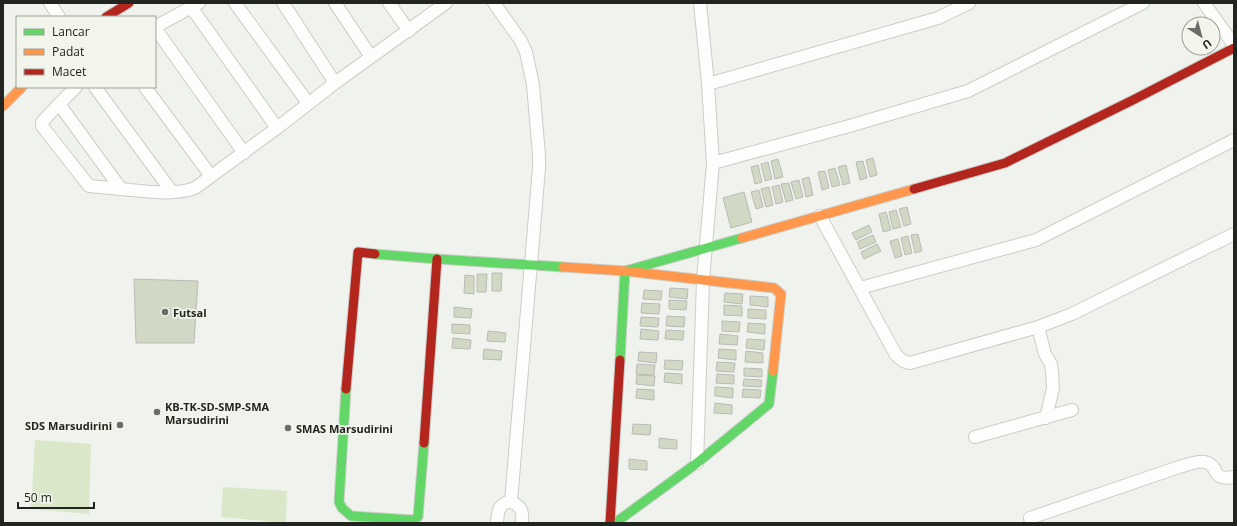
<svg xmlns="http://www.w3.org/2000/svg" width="1237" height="526" font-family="'Open Sans',sans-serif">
<rect width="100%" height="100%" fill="#f0f3ed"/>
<path fill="#dbe7c9" d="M35,440L91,444L89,514L31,509Z
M223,487L287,491L286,523L221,517Z"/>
<path fill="#d1d8c4" stroke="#babbb7" d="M873,158L877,175L870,177L866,160Z
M778,159L783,177L775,179L771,161Z
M863,161L867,178L860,180L856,162Z
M768,162L772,179L765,181L761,164Z
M758,165L762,182L755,184L751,167Z
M846,165L850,183L843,185L838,167Z
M835,168L840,185L832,187L828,170Z
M825,171L829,188L822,190L818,172Z
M809,177L813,195L806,197L802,179Z
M799,180L803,197L796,199L791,182Z
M789,183L793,200L786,202L781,184Z
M779,185L783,202L776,204L772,187Z
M769,187L773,205L766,207L761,189Z
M759,190L763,207L756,209L751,192Z
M744,192L752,222L731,228L723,198Z
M907,207L911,224L904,226L899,209Z
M896,210L901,227L893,229L889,212Z
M886,212L891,230L883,232L879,214Z
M869,225L872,232L856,240L852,233Z
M918,234L922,251L915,253L911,235Z
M873,235L876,242L860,249L857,242Z
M908,236L912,253L905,255L901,238Z
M898,239L902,256L895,258L890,241Z
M877,244L881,251L864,259L861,252Z
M492,273H502L501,291H492Z
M477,274H487L486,292H477Z
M465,275L474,276V294L464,293Z
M134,279L198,281L194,343H136Z
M670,288L688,289L687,299L669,297Z
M644,290L662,291L661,300L643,299Z
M725,293L743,294L742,304L724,302Z
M750,296L768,297V307L750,305Z
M669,300L687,301L686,310L669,309Z
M642,303L660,304L659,314L641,313Z
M724,305L742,306V316L724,315Z
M454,307L472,309L471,318L454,317Z
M748,309L766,310V319L748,318Z
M667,316L685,317L684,327L666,326Z
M641,317L659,318L658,327L640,326Z
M722,321L740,322L739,332L722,331Z
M748,323L765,324V334L747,332Z
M452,324L470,325V334L452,333Z
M641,329L659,331L658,340L640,339Z
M666,330L684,331L683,340L665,339Z
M488,331L506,333L505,342L487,341Z
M720,334L738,336L737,345L719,344Z
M453,338L471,340L470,349L452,348Z
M747,339L765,340L764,350L746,348Z
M484,349L502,351L501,360L483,359Z
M719,349L736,350V360L718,358Z
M746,351L763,353V363L745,362Z
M639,352L657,353L656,363L638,361Z
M665,360L683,361L682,370L664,369Z
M717,362L735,363L734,372L716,371Z
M637,364L655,365L654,375L636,374Z
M744,368L762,369V377L744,376Z
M665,373L682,374V384L664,382Z
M717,374L734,375V384L716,383Z
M637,375L655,376L654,386L636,384Z
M744,379L762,380L761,387L743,386Z
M715,387L733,388V398L715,396Z
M637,389L654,390V400L636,398Z
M743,389L761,390L760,398L742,397Z
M715,403L732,405V414L714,413Z
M633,424L651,425L650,435L632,434Z
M659,438L677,440V449L659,448Z
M629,459L647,461V470L629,469Z"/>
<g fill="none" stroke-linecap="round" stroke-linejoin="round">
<defs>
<path id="street" d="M50,3L59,17
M235,3L308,103
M283,3L335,83
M335,3L371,57
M389,3L409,31
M494,3L521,41L526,52L533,85L539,155V168L511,501
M1204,3L1234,45
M191,7L277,128
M155,27L199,3
M155,28L244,153
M708,84L938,18L969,3
M76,87L59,104L121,189C144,191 174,196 195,188L277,128L335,83L446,3
M95,87L172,192
M145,87L211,176
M59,104L43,121L42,123V126L89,186L121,189
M713,163L853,125L968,91L1143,3
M820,216L896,355L903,361L910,363L1038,327L1072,314L1234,234
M860,288L1036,240L1234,140
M1038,327L1045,354L1051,364L1052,372L1053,388L1046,418
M975,437L1072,410
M697,463L703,280L713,163L708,84L700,3
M511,501C522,508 523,510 522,523
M497,523C498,511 498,504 511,501
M1031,523L1030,518L1179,467C1187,465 1198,460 1205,462C1221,466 1209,481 1234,477"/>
<path id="fast" d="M375,254L437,259L563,267
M620,360L625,271L742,238
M346,389L339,502L342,508L351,516L413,520L418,517L424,443
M615,523L697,463L769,404L773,371"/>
<path id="slow" d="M3,106L22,87
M742,238L914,189
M563,267L625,271L774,288L781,294L773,371"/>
<path id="jam" d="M106,17L129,3
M914,189L1005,163L1133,100L1234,48
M346,389L358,252L375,254
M424,443L437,259
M610,523L620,360"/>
</defs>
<use href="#street" stroke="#cbcdc8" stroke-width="14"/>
<use href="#fast" stroke="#cbcdc8" stroke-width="11"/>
<use href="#slow" stroke="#cbcdc8" stroke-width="11"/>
<use href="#jam" stroke="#cbcdc8" stroke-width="11"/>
<use href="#street" stroke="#fdfdfc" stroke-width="12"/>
<use href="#fast" stroke="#63d668" stroke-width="9"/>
<use href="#slow" stroke="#ff974d" stroke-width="9"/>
<use href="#jam" stroke="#b3261e" stroke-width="9"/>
</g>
<g fill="#6a6c68" stroke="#f1f5eb" stroke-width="1.5">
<circle cx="165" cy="312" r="4"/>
<circle cx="157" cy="412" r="4"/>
<circle cx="120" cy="425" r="4"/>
<circle cx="288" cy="428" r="4"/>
</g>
<g text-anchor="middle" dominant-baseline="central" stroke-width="3.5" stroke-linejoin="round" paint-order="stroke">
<g font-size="11" font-weight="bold" fill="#222420" stroke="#f1f5eb" text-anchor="start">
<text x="173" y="312">Futsal</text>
<text x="165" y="406">KB-TK-SD-SMP-SMA<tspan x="165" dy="13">Marsudirini</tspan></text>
<text x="112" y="425" text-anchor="end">SDS Marsudirini</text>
<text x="296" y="428">SMAS Marsudirini</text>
</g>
</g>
<rect width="1237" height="526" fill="none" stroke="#222420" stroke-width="8"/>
<rect x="16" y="16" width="140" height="72" fill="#f1f5eb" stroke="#9ea19a"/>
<rect x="24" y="29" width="20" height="6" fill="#63d668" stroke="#9ea19a"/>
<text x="52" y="36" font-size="12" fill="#222420">Lancar</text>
<rect x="24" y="49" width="20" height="6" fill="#ff974d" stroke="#9ea19a"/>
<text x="52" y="56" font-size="12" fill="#222420">Padat</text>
<rect x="24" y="69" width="20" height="6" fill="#b3261e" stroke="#9ea19a"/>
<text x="52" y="76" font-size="12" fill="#222420">Macet</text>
<g transform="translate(1201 36) rotate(144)"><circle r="19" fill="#f1f5eb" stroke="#9ea19a"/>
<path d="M0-3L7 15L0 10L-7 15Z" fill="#6a6c68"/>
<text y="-6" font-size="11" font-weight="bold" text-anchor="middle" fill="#222420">U</text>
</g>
<path d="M18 502v6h76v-6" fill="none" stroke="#222420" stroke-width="2"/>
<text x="24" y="502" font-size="12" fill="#222420" stroke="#f1f5eb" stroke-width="3" paint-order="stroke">50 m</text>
</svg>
